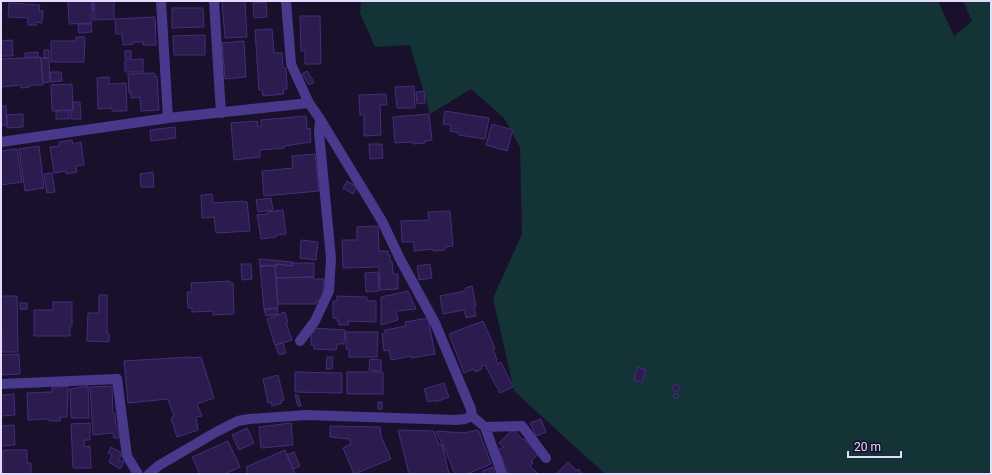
<svg xmlns="http://www.w3.org/2000/svg" width="992" height="475" font-family="Roboto,sans-serif">
<rect width="100%" height="100%" fill="#19102c"/>
<path fill="#133337" d="M361,1H938L954,36L972,21L963,1H991V474H605L514,391L493,298L522,234L520,147L504,118L471,89L430,114L410,45L375,47L360,13Z"/>
<path fill="#2c1b4e" stroke="#472c7b" d="M68,1H92V23L69,24Z
M92,1H94V10H92Z
M94,1H114V19L94,20Z
M222,1H245L247,37L225,38Z
M266,2L267,17L254,18L253,3Z
M9,3L40,5L39,11H43L42,23L37,22V25H28V18L8,17Z
M172,8H203L204,27L172,28Z
M300,16H320L321,64H305V51H301Z
M155,17L156,45H143V42H133V44L123,45L122,34H116L115,19Z
M78,24H91L92,32L79,33Z
M272,29L274,53H282L283,68H286L287,86V89H283L284,94L263,96L262,90H259L255,30Z
M205,35V55H174L173,36Z
M76,37H85L84,62H51V41H76Z
M12,40L13,56H1V41Z
M244,41L246,77L225,79L222,43Z
M44,50H49V58H44Z
M125,51H131V58H125Z
M38,52V57L25,58V53Z
M41,57L43,85H30V87L21,88V85L1,87V59Z
M41,58H49L50,82L43,83Z
M143,59V72H125V60Z
M307,71L314,82L309,85L302,74Z
M50,72H61L62,81L51,82Z
M154,73L155,77L157,76L159,110L141,111L140,97L131,98V93H129L128,74Z
M109,77V84L126,83L127,111H112V108L98,109L97,78Z
M72,84L73,110L52,111L51,85Z
M414,86L415,108H397L395,87Z
M424,91L425,103L417,104L416,92Z
M386,94L387,105H380L381,135L364,136V115H360L359,95Z
M73,102H80L81,119H71V110H73Z
M1,106H6L7,125L1,126Z
M69,110V119H56V111Z
M445,111L489,118L485,139L459,135V133L450,131L451,125L443,124Z
M23,114V127L7,128V115Z
M429,114L432,140L425,141V143L413,144V142L395,143L393,117Z
M306,116L307,129L310,128L311,142L284,146V148L260,150V157L234,160L231,123L257,121L258,127L261,126V120Z
M492,124L513,130L507,151L486,145Z
M175,127L176,138L151,141L150,130Z
M72,140L73,144L81,142L84,165L76,166L77,172L66,174V171L54,173L50,147L59,146V142Z
M369,144H382L383,158L370,159Z
M39,146L44,188L25,191L19,149Z
M17,149L22,182L1,185V151Z
M315,154L319,191L264,196L262,171L293,168L292,156Z
M153,172L154,187H141L140,174Z
M52,173L55,192L47,193L44,174Z
M347,181L357,187L353,194L343,188Z
M212,194L213,203L243,201V202H247L250,231L216,233L214,217L202,218L201,195Z
M271,198L273,210L258,212L256,200Z
M283,210L286,234L276,235V237L261,239L257,215L268,214V212Z
M450,211L453,246L445,247V250L433,251V249L414,251V242H402L401,221L429,220L428,212Z
M378,226L379,251H388V255H390V261H392L393,274H398V289L380,290L379,267L343,268L342,240H357V227Z
M301,240L318,242L316,260L300,258Z
M259,259L292,262V266L277,264V266H260Z
M292,263H314V277L276,278L275,265L277,266V264L292,266Z
M241,264H251L252,279L242,280Z
M430,264L432,278L419,280L417,266Z
M275,265L278,308L264,309L260,266Z
M378,272L379,291L366,292L365,273Z
M313,277V279H324V294L320,301H316V304H278L276,278Z
M230,281V283H233L234,314L213,315V311L192,312V308H188L187,292H192L191,283Z
M472,286L476,306H474L476,316L466,318L464,310L443,314L440,296L466,291L465,288Z
M408,291L416,309L396,311L398,320L381,325V297Z
M99,295H107V334H109V342L87,341L88,313H99Z
M1,296H17L18,352H2Z
M337,296L367,297V301H376V322L348,321V325H339V321H337V319L333,318V301H337Z
M53,302H72V326H70V336H34V310H53Z
M20,303H27V309H20Z
M277,308L278,314L266,316L264,310Z
M285,312L288,323H286L292,340L275,345L267,319Z
M428,318L435,354L411,358V356L391,360L389,350L384,351L382,334L385,333V330L406,326L405,322Z
M483,321L495,348L493,349L497,360H496L497,364L501,362L513,387L500,393L485,365L481,366L482,369L475,372L474,369L464,373L449,334Z
M314,328L345,330L344,344H337L336,350L314,349V345H311V332H314Z
M346,332H378L377,357H349V349H346Z
M283,343L286,353L279,355L275,345Z
M19,354L20,374L1,375V355Z
M190,357V358L201,357L214,398L197,404L202,416L196,417L198,430L177,437L171,418L174,416L168,399L128,403L124,361Z
M327,357H333L332,369H326Z
M370,359L381,360V371L369,370Z
M638,367L646,370L642,382L634,380Z
M295,372L342,373V393L295,392Z
M347,372H383V394H347Z
M278,375L284,400L281,401L282,403L272,406L271,402L268,403L263,379Z
M444,383L449,397L436,402L435,400L428,402L424,389Z
M675,384L680,387L677,392L672,389Z
M68,386L67,417H60V421H49V419L28,420L27,393L52,392V387Z
M88,386L89,418H71L70,389Z
M112,386L113,413H115L116,426H119V438H114L113,433L93,435L90,387Z
M675,393L679,395L677,398L673,397Z
M14,394L15,415L1,416V395Z
M295,395H298L301,406H298Z
M378,402H382V409H378Z
M541,419L546,432L536,436L530,423Z
M90,423V440H84V447L90,446L91,468H73L71,424Z
M291,423L293,445L261,448L259,427Z
M14,425L15,445L1,446V426Z
M330,426L380,427L381,436L391,459L354,474L343,448L351,444L349,439L330,437Z
M247,428L254,443L239,450L232,435Z
M513,429L523,440L524,439L538,454L531,462L533,463L530,466L538,474H509L498,450L504,447L499,443Z
M398,430L434,431L439,445L442,444L449,474H409Z
M476,430L479,431L491,464L467,474H455L446,452L436,431L464,433Z
M228,441L240,467L225,474H200L192,457Z
M111,447L122,453L119,460L124,462L120,469L109,462L112,455L108,453Z
M3,450H27V463H31V474H3Z
M285,450L295,474H248L246,467Z
M294,452L300,466L293,469L287,455Z
M568,462L577,471L578,469L583,474H556Z
M493,467L495,474H483L482,471Z"/>
<g fill="none" stroke-linecap="round" stroke-linejoin="round">
<path stroke="#48398d" stroke-width="10" d="M161,1L168,118
M214,1L221,113
M286,1L291,64L309,103L320,119L319,133L331,258L329,291L315,321L300,341
M320,119L382,221L400,259L435,323L471,409L472,416L485,427L502,474
M1,142L168,118L309,103
M1,384L117,379L127,456L138,474
M485,427L522,426L546,458
M149,474L158,466L216,432L238,421L249,419L306,415L456,420L465,419L472,416"/>
</g>
<rect width="992" height="475" fill="none" stroke="#e4dcff" stroke-width="4"/>
<path d="M848 451v6h53v-6" fill="none" stroke="#e4dcff" stroke-width="2"/>
<text x="854" y="451" font-size="12" fill="#e4dcff" stroke="#19102c" stroke-width="3" paint-order="stroke">20 m</text>
</svg>
